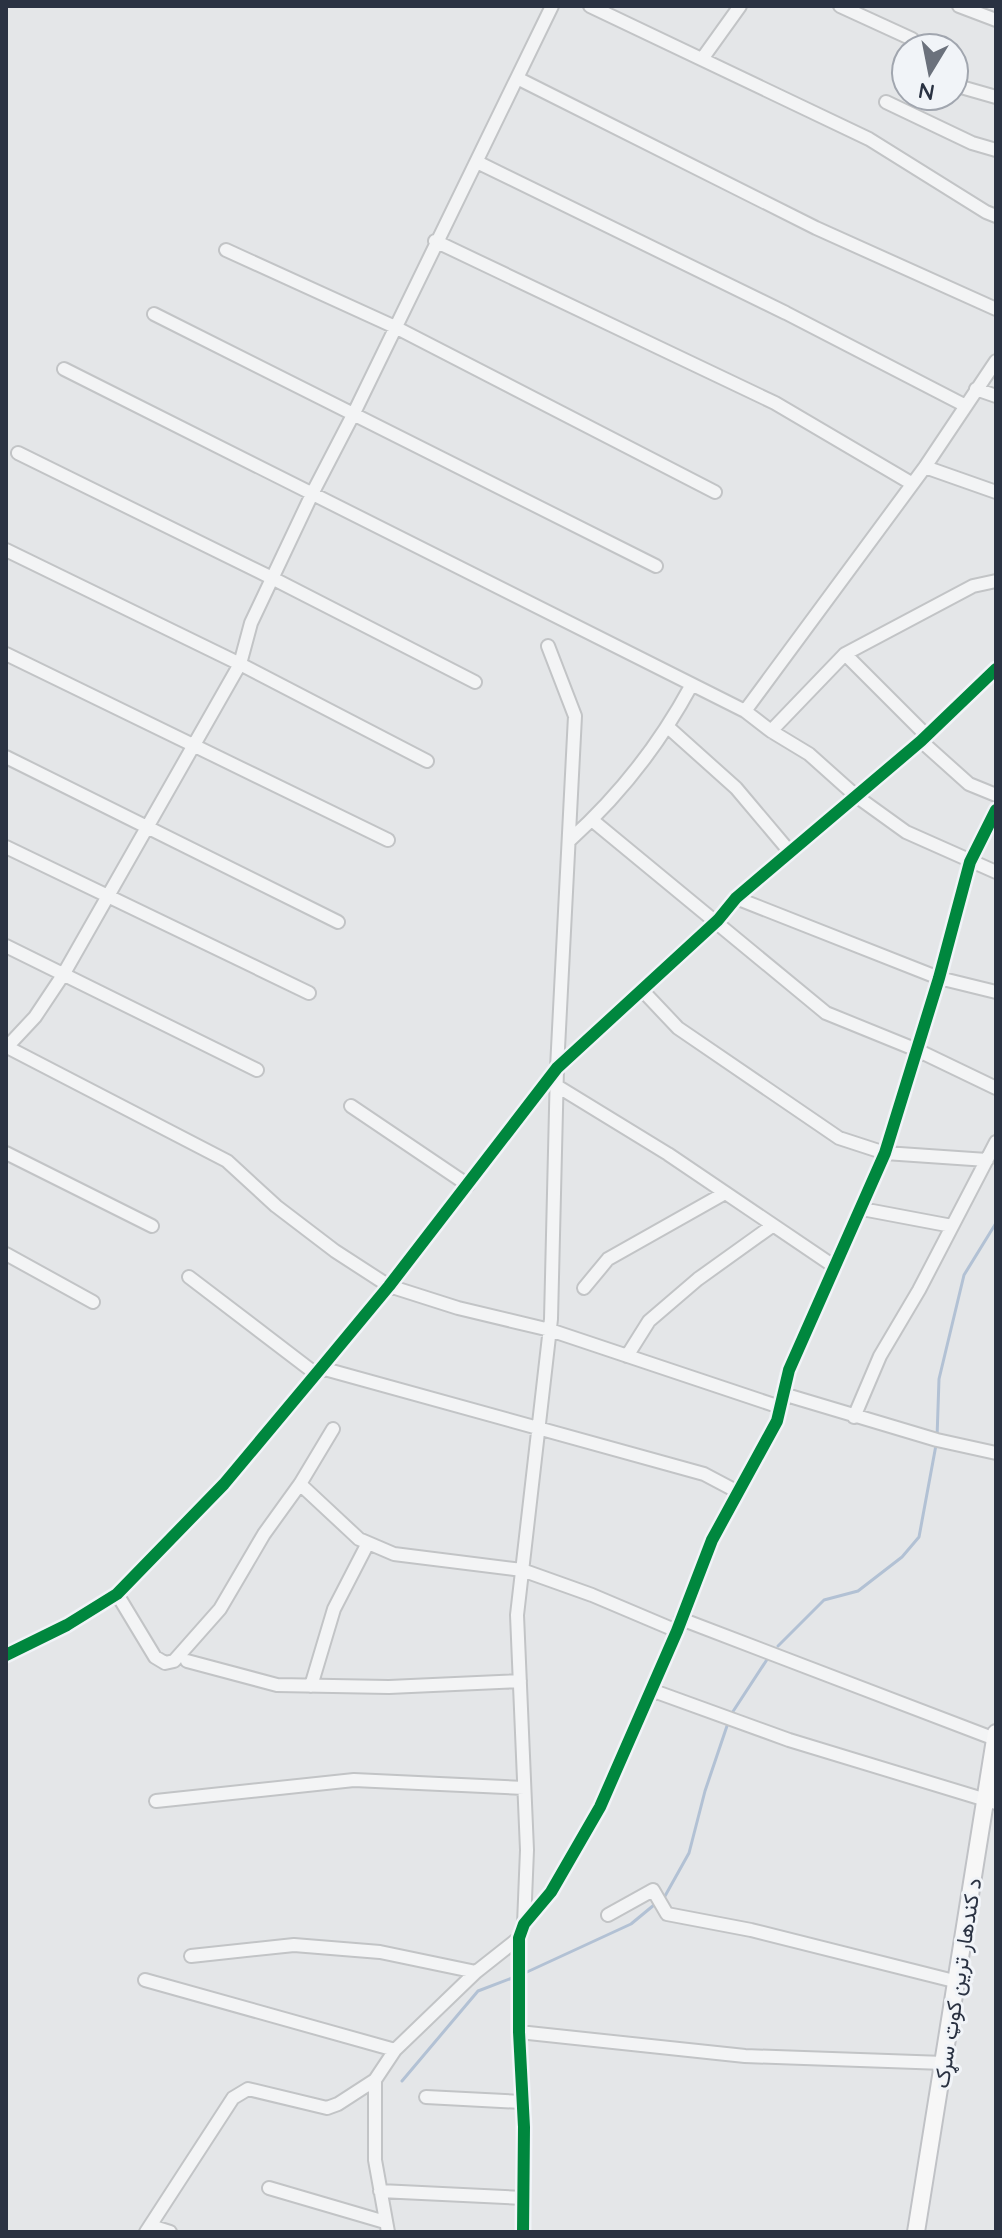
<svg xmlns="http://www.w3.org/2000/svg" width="1002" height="2238" font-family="Quicksand,Vazirmatn,sans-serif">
<rect width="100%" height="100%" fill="#e4e6e8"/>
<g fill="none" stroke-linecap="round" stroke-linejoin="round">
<path stroke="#b2c1d4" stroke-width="3" d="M937,1438L939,1379L964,1275L996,1223
M778,1646L824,1600L858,1591L902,1557L919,1537L936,1445
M732,1713L768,1658
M665,1896L689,1853L705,1791L729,1720
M527,1972L631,1924L654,1905
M402,2081L478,1991L512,1978"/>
<defs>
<path id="minor" d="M590,6L869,139L986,212L996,216
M840,6L912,39
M959,6L996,20
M702,59L740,6
M517,78L816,228L996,309
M954,85L996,97
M886,102L972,143L996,150
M477,162L786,313L966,406
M435,241L775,403L911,483
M226,250L395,327L715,492
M154,314L656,566
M64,369L745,711L771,731L809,754L856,796L906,832L996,872
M976,389L996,396
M18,453L272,578L475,682
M925,467L996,492
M6,550L240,664L427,761
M6,654L388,840
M845,654L927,736
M745,711L925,467L996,361
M669,728L736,788L790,852
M771,731L845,654L973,586L996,581
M921,741L969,784L996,795
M6,757L338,922
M592,820L826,1013L917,1050L996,1088
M570,840C620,795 659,745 691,686
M6,847L309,993
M736,898L939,978L996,992
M6,946L257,1070
M643,991L678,1028L839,1138L885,1153L987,1160
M7,1047L227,1161L276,1206L335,1251L389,1286L458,1308L550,1330L780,1407
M6,1048L35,1017L63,975L240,664L251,623L313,492L354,413L552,6
M557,1086L668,1154L835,1267
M351,1106L468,1185
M6,1153L152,1226
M862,1209L952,1226
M6,1254L93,1302
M189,1277L316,1374
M584,1288L608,1259L725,1193
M627,1356L649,1321L698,1279L772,1226
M321,1368L704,1474L738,1492
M783,1394L937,1440L996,1453
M854,1417L880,1356L919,1290L996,1142
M300,1484L359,1539L394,1554L522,1570L592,1595L677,1631
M117,1594L155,1657L165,1663L174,1661L220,1609L264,1534L300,1484L333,1429
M681,1619L995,1739
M6,1655L67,1625L117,1594L224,1484L321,1368L389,1286L557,1068L718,920L736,898L921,741L996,669
M187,1661L277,1685L389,1687L520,1681
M311,1686L334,1609L368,1543
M651,1690L789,1740L996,1803
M156,1801L354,1780L524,1788
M608,1915L653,1890L667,1914L751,1930L958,1982
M524,1924L527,1850L517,1615L551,1319L557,1068L575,716L548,646
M191,1956L294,1945L380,1952L476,1972
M145,1980L395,2050
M519,2032L745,2056L944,2063
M375,2080V2160L388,2232
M426,2097L522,2102
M269,2188L385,2222
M380,2191L523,2198
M151,2226L170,2232
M146,2232L233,2098L248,2089L327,2108L338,2104L375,2080L395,2050L476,1972L519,1938
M523,2232L524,2127L519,2032V1938L524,1924L551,1892L600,1807L677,1631L712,1540L777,1421L789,1370L885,1153L939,978L970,862L996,810"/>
<path id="major" d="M916,2232L996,1733"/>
</defs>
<use href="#minor" stroke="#c2c4c6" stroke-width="16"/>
<use href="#major" stroke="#c0c2c6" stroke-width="20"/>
<use href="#minor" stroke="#f3f4f5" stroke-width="12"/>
<use href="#major" stroke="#f7f7f7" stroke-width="16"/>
<defs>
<path id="cycleway" d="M6,1655L67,1625L117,1594L224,1484L321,1368L389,1286L557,1068L718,920L736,898L921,741L996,669
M523,2232L524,2127L519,2032V1938L524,1924L551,1892L600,1807L677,1631L712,1540L777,1421L789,1370L885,1153L939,978L970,862L996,810"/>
</defs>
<use href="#cycleway" stroke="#f1f4f8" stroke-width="17"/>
<use href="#cycleway" stroke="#00873e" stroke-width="12"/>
</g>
<g text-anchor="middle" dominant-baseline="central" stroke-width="6" stroke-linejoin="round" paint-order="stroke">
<g font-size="22" fill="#2a3242" stroke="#f1f4f8">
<text transform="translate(957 1983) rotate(-81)">د کندهار ترين کوټ سړک</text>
</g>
</g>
<rect width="1002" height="2238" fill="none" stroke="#2a3242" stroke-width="16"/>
<g transform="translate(930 72) rotate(190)"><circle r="38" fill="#f1f4f8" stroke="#a1a6af" stroke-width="2"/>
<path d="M0-6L14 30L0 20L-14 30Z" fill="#6b717c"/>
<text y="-12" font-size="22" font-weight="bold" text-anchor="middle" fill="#2a3242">N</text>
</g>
</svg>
